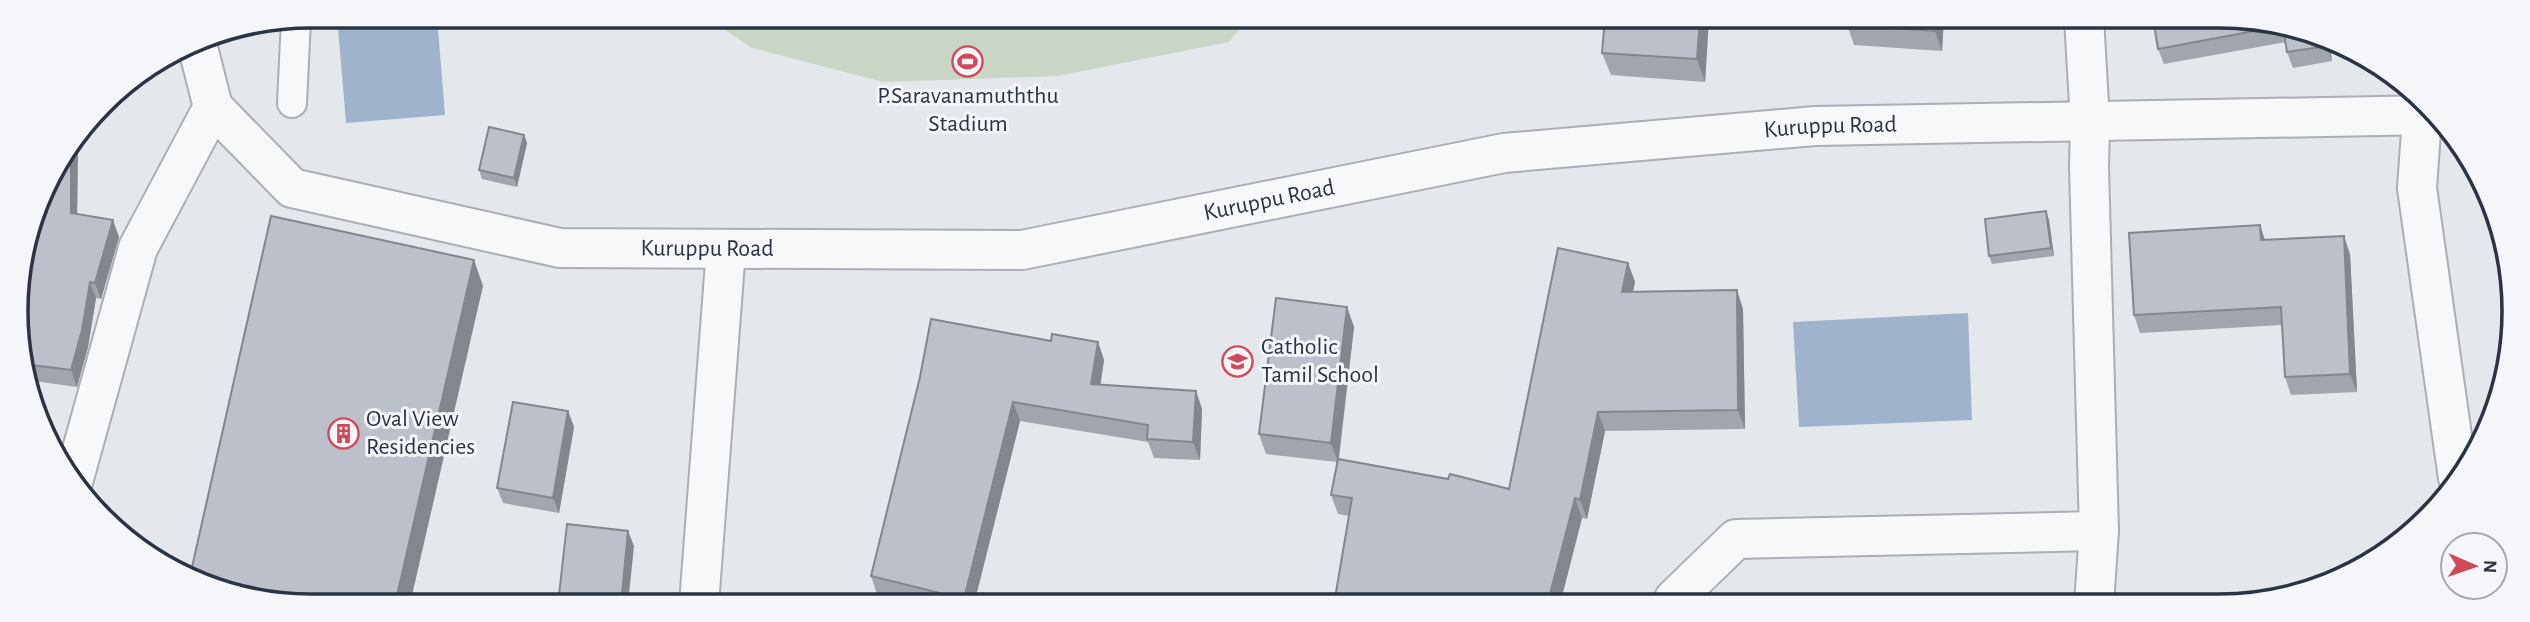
<svg xmlns="http://www.w3.org/2000/svg" width="2530" height="622" font-family="'Alegreya Sans',sans-serif">
<rect width="100%" height="100%" fill="#e4e7ec"/>
<path fill="#c9d6c5" d="M704,16L1249,17L1229,42L1058,76L883,82L752,48Z"/>
<path fill="#9fb4cc" d="M337,16H437L445,115L346,123Z
M1968,313L1972,420L1799,427L1793,322Z"/>
<g fill="none" stroke-linecap="round" stroke-linejoin="round">
<defs>
<path id="lane" d="M292,103L296,19"/>
<g id="street">
<path d="M2084,18L2090,122L2089,167L2099,531L2094,604"/>
<path id="s1" d="M196,40L213,107L292,188L560,248L1022,250L1504,153L1815,126L2434,115"/>
<path d="M2422,117L2417,188L2458,478"/>
<path d="M73,482L138,248L213,107"/>
<path d="M699,604L726,249"/>
<path d="M1673,604L1674,599L1736,539L2099,531"/>
</g>
</defs>
<use href="#lane" stroke="#a9aeb7" stroke-width="32"/>
<use href="#street" stroke="#a9aeb7" stroke-width="42"/>
<use href="#lane" stroke="#f7f8fa" stroke-width="28"/>
<use href="#street" stroke="#f7f8fa" stroke-width="38"/>
</g>
<path fill="#a1a5ae" d="M1605,17L1709,18L1705,82L1611,75L1602,53Z
M1944,18L1942,51L1854,45L1847,25Z
M2258,18L2329,43L2332,61L2293,68L2287,52L2286,42L2164,64L2158,49Z
M524,135L527,143L517,187L482,179L479,170Z
M78,139L77,214L119,237L101,299L96,298L88,347L77,387L27,380L25,375L16,291L46,180Z
M2049,220L2054,256L1992,264L1989,256Z
M2265,239L2350,254L2357,392L2291,395L2285,377L2282,325L2140,333L2134,315Z
M1628,263L1635,282L1633,292L1743,309L1745,429L1605,431L1587,519L1582,518L1560,604H1334L1349,516L1338,514L1331,495L1337,462L1266,454L1259,434L1347,307L1354,327L1339,459L1448,479L1509,489Z
M1051,341L1098,342L1104,360L1100,385L1196,391L1202,409L1200,460L1154,458L1148,442L1020,421L974,604H916L877,594L871,576Z
M568,411L574,427L559,513L503,503L497,488Z"/>
<path fill="#83868d" d="M1700,18H1709L1705,82L1697,59Z
M1935,18H1944L1942,51L1935,31Z
M2326,41L2329,43L2332,61L2327,46Z
M524,135L527,143L517,187L514,178Z
M78,139L77,230L71,213V147Z
M2046,211L2049,220L2054,256L2051,248Z
M113,220L119,237L101,299L95,283Z
M2260,225L2266,243L2261,240Z
M2344,236L2350,254L2357,392L2350,374Z
M474,260L483,286L410,604H395Z
M1628,263L1635,282L1629,311L1622,292Z
M90,282L96,298L88,347L77,387L71,370Z
M1737,290L1743,309L1745,429L1738,410Z
M1347,307L1354,327L1338,462L1331,443Z
M1098,342L1104,360L1098,402L1091,384Z
M1196,391L1202,409L1200,460L1193,442Z
M1013,402L1020,421L974,604H966L964,599Z
M568,411L574,427L559,513L553,498Z
M1598,412L1605,431L1587,519L1580,500Z
M1575,498L1582,518L1560,604H1551L1549,598Z
M628,531L634,546L628,604H621Z"/>
<path fill="#bbc0ca" stroke="#83868d" stroke-width="2" d="M1605,17L1700,18L1697,59L1602,53Z
M1847,18H1935V31L1847,25Z
M2153,18H2258L2281,26L2158,49Z
M2283,27L2326,41L2327,46L2287,52Z
M489,127L524,135L514,178L479,170Z
M71,147V213L113,220L95,283L90,282L82,330L71,370L24,364L22,349L24,328H20L16,291L46,180Z
M2046,211L2051,248L1989,256L1985,219Z
M271,216L474,260L395,604H272L190,576Z
M2260,225L2261,240L2344,236L2350,374L2285,377L2281,307L2134,315L2129,233Z
M2503,233L2504,235L2512,350L2511,353Z
M1558,248L1628,263L1622,292L1737,290L1738,410L1598,412L1580,500L1575,498L1549,598L1558,600V604H1334L1352,498L1331,495L1338,459L1448,479L1450,474L1509,489Z
M1276,298L1347,307L1331,443L1259,434Z
M931,319L1051,341L1052,334L1098,342L1091,384L1196,391L1193,442L1147,439L1148,425L1013,402L964,599L871,576L920,377Z
M513,402L568,411L553,498L497,488Z
M567,524L628,531L621,604H558Z
M1988,594V604H1739V596Z"/>
<defs>
<symbol id="stadium-ring" viewBox="-11 -11 22 22"><circle r="9.5" fill="#f4f6f9" stroke="#d1495b" stroke-width="1.5"/><path d="M0-5a6.5 5 0 1 0 0 10a6.5 5 0 1 0 0-10ZM-3.5-1.8h7v3.6h-7Z" fill="#d1495b"/></symbol>
<symbol id="school-ring" viewBox="-11 -11 22 22"><circle r="9.5" fill="#f4f6f9" stroke="#d1495b" stroke-width="1.5"/><path d="M0-5L7-2L0 1L-7-2ZM-4 1L0 2.5L4 1V4Q0 6-4 4Z" fill="#d1495b"/></symbol>
<symbol id="building-ring" viewBox="-11 -11 22 22"><circle r="9.5" fill="#f4f6f9" stroke="#d1495b" stroke-width="1.5"/><path d="M-4-6H4V6H1V3H-1V6H-4ZM-2.5-4.3h1.7v1.8h-1.7ZM.8-4.3h1.7v1.8H.8ZM-2.5-1h1.7V.8h-1.7ZM.8-1h1.7V.8H.8Z" fill="#d1495b"/></symbol>
</defs>
<g fill-rule="evenodd">
<use href="#stadium-ring" x="950" y="44" width="35" height="35"/>
<use href="#school-ring" x="1220" y="344" width="35" height="35"/>
<use href="#building-ring" x="326" y="416" width="35" height="35"/>
</g>
<g text-anchor="middle" dominant-baseline="central" stroke-width="6" stroke-linejoin="round" paint-order="stroke">
<g font-size="24" fill="#2b3445" stroke="#f4f6f9" text-anchor="start">
<text x="968" y="96" text-anchor="middle">P.Saravanamuththu<tspan x="968" dy="28">Stadium</tspan></text>
<text x="1261" y="347">Catholic<tspan x="1261" dy="28">Tamil School</tspan></text>
<text x="366" y="419">Oval View<tspan x="366" dy="28">Residencies</tspan></text>
</g>
<g font-size="24" fill="#2b3445" stroke="#f4f6f9">
<text stroke="none"><textPath href="#s1" startOffset="1738">Kuruppu Road</textPath></text>
<text stroke="none"><textPath href="#s1" startOffset="1171">Kuruppu Road</textPath></text>
<text stroke="none"><textPath href="#s1" startOffset="604">Kuruppu Road</textPath></text>
</g>
</g>
<path d="M0 0H2530V622H0ZM311 28H2219A283 283 0 0 1 2502 311V311A283 283 0 0 1 2219 594H311A283 283 0 0 1 28 311V311A283 283 0 0 1 311 28Z" fill="#f4f6f9" fill-rule="evenodd"/>
<path fill="none" stroke="#2b3445" stroke-width="3.5" d="M311 28H2219A283 283 0 0 1 2502 311V311A283 283 0 0 1 2219 594H311A283 283 0 0 1 28 311V311A283 283 0 0 1 311 28Z"/>
<g transform="translate(2474 566) rotate(92)"><circle r="33" fill="#f4f6f9" stroke="#a4a8b1" stroke-width="2"/>
<path d="M0-5L12 26L0 18L-12 26Z" fill="#d1495b"/>
<text y="-10" font-size="19" font-weight="bold" text-anchor="middle" fill="#2b3445">N</text>
</g>
</svg>
